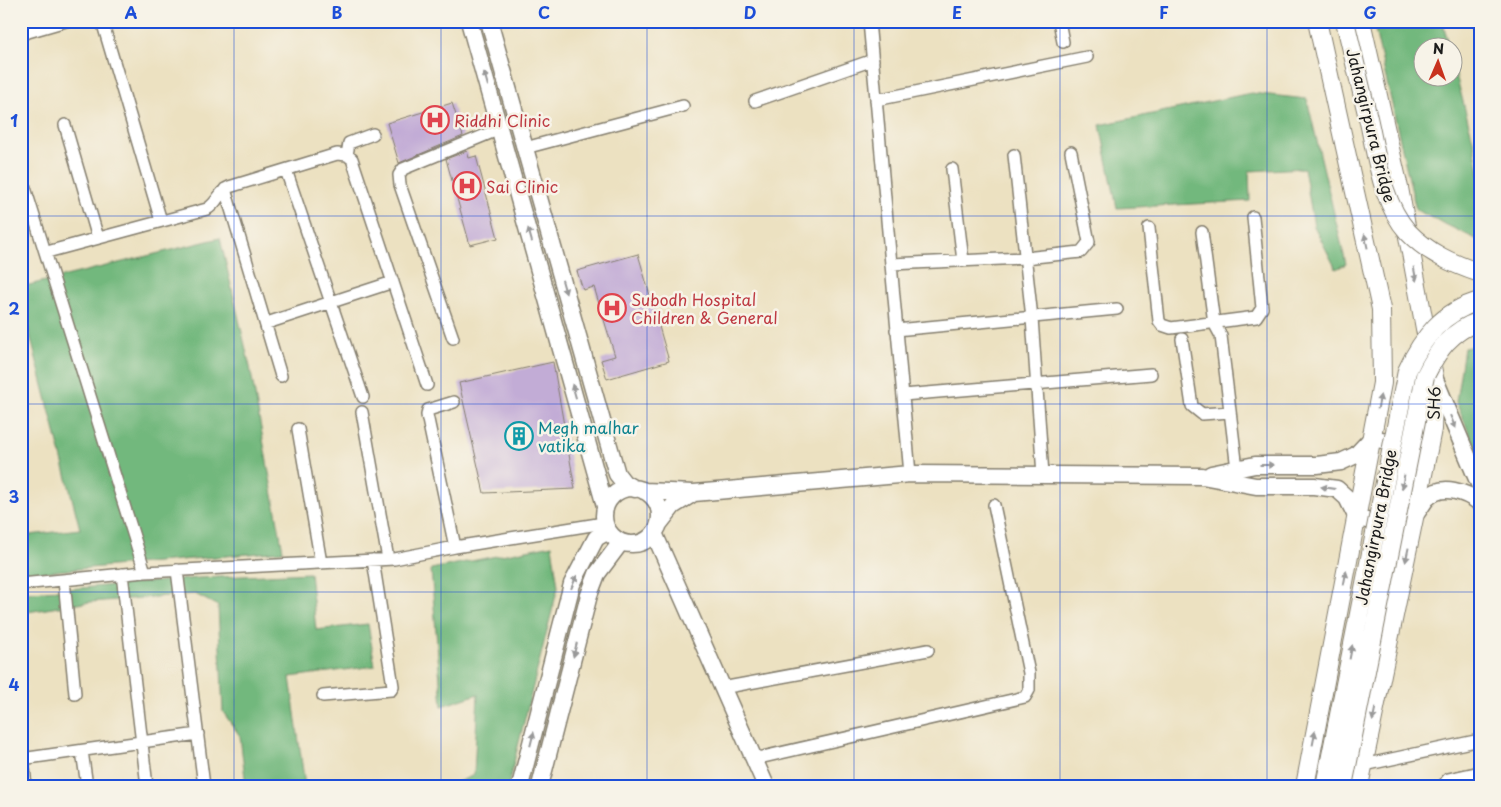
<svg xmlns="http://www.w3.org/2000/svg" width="1501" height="807" font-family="'Playpen Sans',sans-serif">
<rect width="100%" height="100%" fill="#f7f3e8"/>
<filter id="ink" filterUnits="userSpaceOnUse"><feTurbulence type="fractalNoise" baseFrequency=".02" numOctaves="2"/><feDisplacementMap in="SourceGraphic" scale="10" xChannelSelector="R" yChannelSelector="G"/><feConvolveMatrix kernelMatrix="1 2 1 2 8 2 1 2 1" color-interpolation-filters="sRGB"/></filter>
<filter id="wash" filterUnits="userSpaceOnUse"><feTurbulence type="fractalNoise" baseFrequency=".0096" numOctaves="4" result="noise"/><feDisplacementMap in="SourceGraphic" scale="20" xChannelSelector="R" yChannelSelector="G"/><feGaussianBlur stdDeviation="1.12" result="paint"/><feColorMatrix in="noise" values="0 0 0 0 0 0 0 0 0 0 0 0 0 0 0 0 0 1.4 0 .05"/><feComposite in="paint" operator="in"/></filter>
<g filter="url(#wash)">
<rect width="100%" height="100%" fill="#ece1c1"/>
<path fill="#72b87d" stroke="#476a4c" d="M1373,21H1443L1448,47L1424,48V78H1454V67L1474,144L1480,178V241L1416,210Z
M1251,93L1307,99L1346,264L1336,269L1314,226L1304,168L1249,171L1250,201L1117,208L1100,125Z
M220,238L250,367L283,551L21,574V536L80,529L21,300V287Z
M1480,345V459L1456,402L1464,348Z
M552,545L558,587L508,786H449L474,775L478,694L442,706L431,569Z
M310,573L316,630L368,624L375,666L290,677L305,786H246L240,736L223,712L218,606L195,594L90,602L21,613V593L199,578Z"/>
<path fill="#72b6e8" stroke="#476982" d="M1472,21H1480V59Z"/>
<g id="blocks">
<path fill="#c2acd6" d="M452,103L463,136L399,163L387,123Z
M467,151L469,158L476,156L498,238L470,245L446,159Z
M638,254L669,361L607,379L601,360L615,356L594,287L583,290L577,271Z
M553,362L575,489L484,493L459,383Z"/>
</g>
</g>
<g filter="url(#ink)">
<use href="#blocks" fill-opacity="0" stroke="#847e6e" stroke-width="1"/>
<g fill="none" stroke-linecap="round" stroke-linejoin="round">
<defs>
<path id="street" d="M102,21L161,221
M692,21V22
M869,21L910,474
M1059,21L1063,42
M1209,21H1234
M21,34L66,21
M876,100L1087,57
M755,101L873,60
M65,125L98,238
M525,148L683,106
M347,155L349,143L373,134
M1014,155L1032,318L1043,475
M952,169L963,261
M286,170L363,397
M21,175L145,572
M225,189L281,376
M1149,228L1159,321L1162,325L1171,328L1256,317L1262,308L1253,217
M1202,232L1214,323L1221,336L1237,469
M47,252L207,209C218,203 219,191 229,187L337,154L347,155L352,159L427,385
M891,264L1025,258L1081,252L1089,242L1071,152
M267,323L393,282
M896,330L1117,309
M453,338L400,185L399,175L403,169L500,129
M1182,339L1192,406L1202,414L1230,412
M903,395L1151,374
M454,402L428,410L427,415L455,547
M362,412L388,559
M298,429L321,563
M177,570L204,786
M122,574L147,786
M64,580L75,694
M21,584L145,572L394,559L455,547L604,523
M722,688L928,650
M323,696L391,690L393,686L373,560
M21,741L26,786
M82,751L87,786
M21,759L198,734
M754,759L1025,697L1029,690V673L994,505
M1364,765L1480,740
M1443,786L1448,779L1480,772"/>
<path id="secondary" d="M469,21L605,506
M489,21L617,474L624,483L635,489
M1434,377L1480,486
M1211,474L1255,465H1317L1341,462L1356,455L1372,438L1406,445
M604 516a28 28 0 1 1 56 0a28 28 0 1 1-56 0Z
M644,491L694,493L910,474L1202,476L1256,486H1314L1337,489L1347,498L1357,518L1390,525
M1415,515C1419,510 1423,503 1427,498C1442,483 1466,492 1480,503
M659,524L673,506L694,493
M654,533L766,786
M520,786L572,584L596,538L608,531
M540,786L589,595L597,574L621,542"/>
<path id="primary" d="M1305,786L1382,383L1381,309L1317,21
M1359,786L1428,450L1432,429L1434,377L1399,188L1361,21"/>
</defs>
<use href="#street" stroke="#847e6e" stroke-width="14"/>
<use href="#secondary" stroke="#847e6e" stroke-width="19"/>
<use href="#primary" stroke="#847e6e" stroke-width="20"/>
<use href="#street" stroke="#fff" stroke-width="11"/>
<use href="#secondary" stroke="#fff" stroke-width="16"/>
<use href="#primary" stroke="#fff" stroke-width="18"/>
<defs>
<path id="primary-bridge" d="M1345,21C1353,55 1361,88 1369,122C1377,158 1382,203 1408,232C1428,253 1453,264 1480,273
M1325,786L1407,371C1422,338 1443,311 1480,301
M1343,786L1425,376C1438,350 1450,331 1480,321"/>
</defs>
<use href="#primary-bridge" stroke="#847e6e" stroke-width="20" stroke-linecap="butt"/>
<use href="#primary-bridge" stroke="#fff" stroke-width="18"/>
</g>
<defs><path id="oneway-solid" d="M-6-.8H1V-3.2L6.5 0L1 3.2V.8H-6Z" transform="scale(1.25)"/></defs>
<g fill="#999">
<use href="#oneway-solid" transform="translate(486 79) rotate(-106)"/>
<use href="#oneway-solid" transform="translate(530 235) rotate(-106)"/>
<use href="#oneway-solid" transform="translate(1366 241) rotate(-102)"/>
<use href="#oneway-solid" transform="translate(1415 274) rotate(79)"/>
<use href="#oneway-solid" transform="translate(564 287) rotate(74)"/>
<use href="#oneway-solid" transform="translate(574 391) rotate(-106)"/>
<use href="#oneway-solid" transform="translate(1379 402) rotate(-79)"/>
<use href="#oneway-solid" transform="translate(1453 422) rotate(67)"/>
<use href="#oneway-solid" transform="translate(1267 465)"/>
<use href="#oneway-solid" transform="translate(1403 482) rotate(101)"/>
<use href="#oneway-solid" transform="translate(1328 488) rotate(-172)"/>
<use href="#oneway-solid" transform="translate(1407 555) rotate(102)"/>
<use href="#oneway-solid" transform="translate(1345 578) rotate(-79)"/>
<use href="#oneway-solid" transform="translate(574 582) rotate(-67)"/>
<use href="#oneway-solid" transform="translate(575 650) rotate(104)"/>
<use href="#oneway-solid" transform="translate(1351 652) rotate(-79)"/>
<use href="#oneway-solid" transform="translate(1374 714) rotate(102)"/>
<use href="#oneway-solid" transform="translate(1314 738) rotate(-79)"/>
<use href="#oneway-solid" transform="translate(532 739) rotate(-76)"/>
</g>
</g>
<path fill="none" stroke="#1d4ed8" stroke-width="1" stroke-opacity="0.55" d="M234,21V786M441,21V786M647,21V786M854,21V786M1060,21V786M1267,21V786M21,216H1480M21,404H1480M21,592H1480"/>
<defs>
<symbol id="hospital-ring" viewBox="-11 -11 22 22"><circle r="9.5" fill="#f7f3e8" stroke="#e0444e" stroke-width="1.5"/><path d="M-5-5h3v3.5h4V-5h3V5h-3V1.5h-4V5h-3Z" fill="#e0444e"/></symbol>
<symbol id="building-ring" viewBox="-11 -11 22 22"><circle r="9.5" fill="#f7f3e8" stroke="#0f9aa8" stroke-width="1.5"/><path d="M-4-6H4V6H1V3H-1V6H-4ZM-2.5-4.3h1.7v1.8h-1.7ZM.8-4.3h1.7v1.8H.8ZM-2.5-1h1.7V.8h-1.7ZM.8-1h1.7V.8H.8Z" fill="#0f9aa8"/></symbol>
</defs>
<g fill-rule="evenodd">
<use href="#hospital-ring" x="419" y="104" width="32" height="32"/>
<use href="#hospital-ring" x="451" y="170" width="32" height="32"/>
<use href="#hospital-ring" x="596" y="292" width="32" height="32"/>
<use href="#building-ring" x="503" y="420" width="32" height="32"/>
</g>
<g text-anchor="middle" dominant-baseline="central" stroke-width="5" stroke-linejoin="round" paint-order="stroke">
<g font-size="16" fill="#be3a42" stroke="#f7f3e8" text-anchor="start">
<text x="454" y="120">Riddhi Clinic</text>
<text x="486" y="186">Sai Clinic</text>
<text x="631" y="299">Subodh Hospital<tspan x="631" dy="18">Children &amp; General</tspan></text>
</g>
<g font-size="16" fill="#1c1c1c" stroke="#f7f3e8">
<text transform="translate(1372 125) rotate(76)">Jahangirpura Bridge</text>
<text transform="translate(1433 403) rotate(-88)">SH6</text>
<text transform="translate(1375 527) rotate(-79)">Jahangirpura Bridge</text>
</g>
<g font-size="16" fill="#0d838f" stroke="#f7f3e8" text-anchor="start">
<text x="538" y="427">Megh malhar<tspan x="538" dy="18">vatika</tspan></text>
</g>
</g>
<rect width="1501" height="807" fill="none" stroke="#f7f3e8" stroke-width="55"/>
<g transform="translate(1438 62) rotate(2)"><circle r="24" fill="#f7f3e8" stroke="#9f9d96"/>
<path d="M0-4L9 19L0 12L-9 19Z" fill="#c8321e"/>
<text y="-8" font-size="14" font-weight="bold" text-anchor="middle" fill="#1c1c1c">N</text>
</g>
<rect x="28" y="28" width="1446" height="752" fill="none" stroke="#1d4ed8" stroke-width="2"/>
<g font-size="16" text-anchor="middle" font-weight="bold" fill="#1d4ed8">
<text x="131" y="19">A</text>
<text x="337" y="19">B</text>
<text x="544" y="19">C</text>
<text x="750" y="19">D</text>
<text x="957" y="19">E</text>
<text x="1164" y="19">F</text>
<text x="1370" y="19">G</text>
<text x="14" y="127">1</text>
<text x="14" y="315">2</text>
<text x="14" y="503">3</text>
<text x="14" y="691">4</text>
</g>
</svg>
